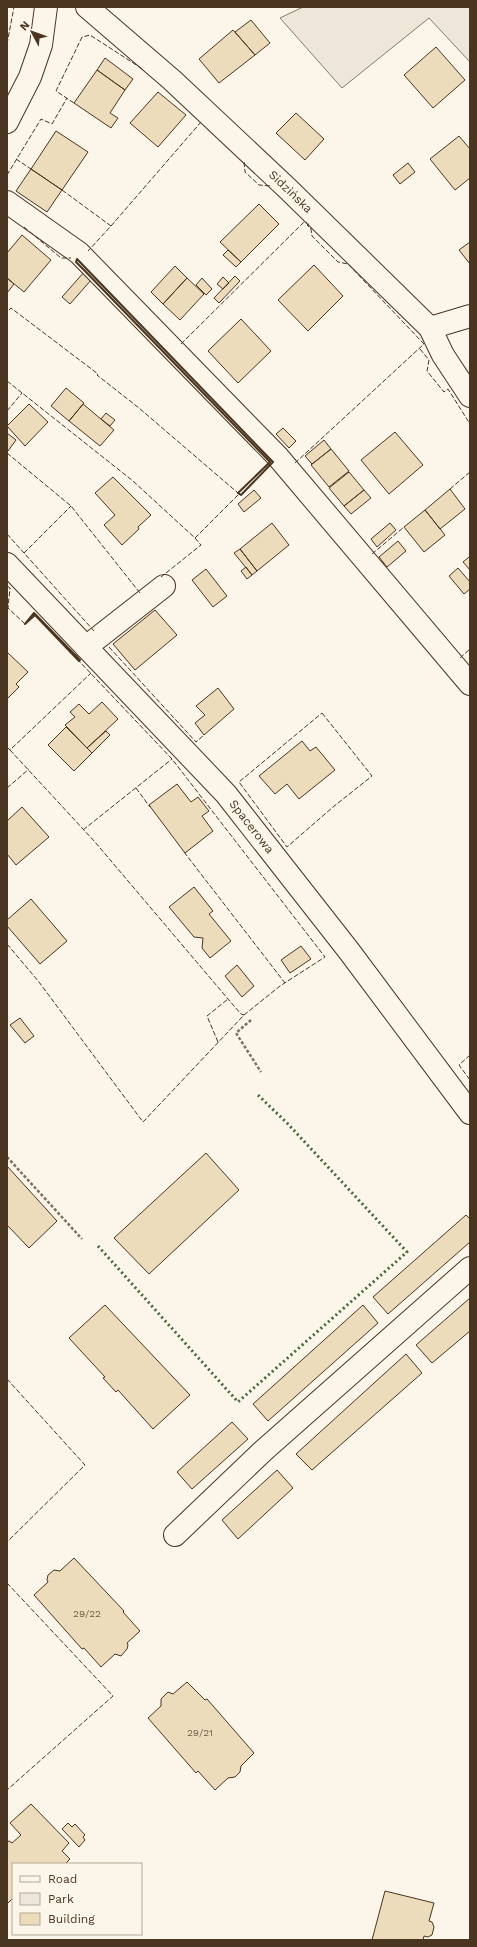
<svg xmlns="http://www.w3.org/2000/svg" width="477" height="1947" font-family="'Work Sans',sans-serif">
<rect width="100%" height="100%" fill="#fbf6e9"/>
<path fill="#ede6d9" stroke="#887966" d="M303,7H470V62L429,18L342,88L280,18Z"/>
<path fill="#ecdcbc" stroke="#4a3520" d="M251,20L270,43L255,55L235,32Z
M233,30L255,55L219,83L199,59Z
M436,47L465,80L433,108L404,75Z
M105,58L133,79L125,90L97,70Z
M97,70L125,90L110,113L118,118L111,128L74,103Z
M158,92L186,115L158,147L130,123Z
M296,113L324,139L305,160L276,133Z
M56,131L88,152L62,190L31,169Z
M459,136L470,149V178L455,190L430,159Z
M408,163L415,172L400,184L393,175Z
M31,169L62,190L47,212L16,191Z
M259,204L279,224L241,262L220,242Z
M22,235L51,260L24,292L7,278V253Z
M470,242V264L459,250Z
M228,250L241,262L236,267L223,255Z
M314,265L343,296L308,331L278,300Z
M175,266L187,278L163,304L151,292Z
M85,271L92,279L70,304L62,297Z
M235,276L240,281L219,303L214,298Z
M223,277L229,283L223,289L217,284Z
M7,278L14,284L7,293Z
M187,278L204,294L180,320L163,304Z
M202,278L212,289L206,295L196,285Z
M241,319L271,351L238,383L208,351Z
M66,388L84,403L69,421L51,406Z
M29,404L48,422L25,446L7,426Z
M83,404L114,430L100,446L69,421Z
M106,413L115,420L110,426L101,419Z
M283,428L296,441L289,448L276,434Z
M395,432L423,465L389,494L361,460Z
M7,433L16,440L8,451L7,450Z
M324,440L331,449L312,464L305,456Z
M331,449L349,471L329,487L311,465Z
M349,472L364,490L344,506L329,488Z
M113,477L151,515L138,527L139,529L122,545L104,525L115,515L95,493Z
M450,489L465,509L440,529L425,510Z
M254,490L261,498L244,512L238,504Z
M364,490L371,498L351,514L344,506Z
M425,510L445,535L424,552L404,527Z
M272,523L289,545L257,571L240,549Z
M390,523L396,530L377,547L371,539Z
M398,541L406,551L387,567L379,557Z
M240,549L257,571L252,575L234,553Z
M469,557L470,558V570L463,562Z
M246,567L252,575L247,579L241,571Z
M458,568L470,582V589L464,594L449,576Z
M206,569L227,596L213,607L192,580Z
M155,610L177,635L135,670L113,644Z
M7,652L28,672L16,684L19,687L7,699Z
M218,688L234,709L204,735L195,723L205,715L196,706Z
M102,702L118,719L87,748L65,725L75,717L70,712L79,704L89,714Z
M66,727L92,753L74,771L48,745Z
M106,731L110,735L92,753L87,748Z
M302,741L310,751L316,747L335,770L299,799L287,784L275,794L259,776Z
M177,784L191,802L198,797L209,811L202,816L213,831L185,853L149,805Z
M22,807L49,837L16,865L7,854V821Z
M194,887L213,911L209,914L231,941L210,958L202,948L203,938L194,937L169,907Z
M31,899L67,941L40,964L7,926V920Z
M301,946L311,959L290,973L281,960Z
M237,965L254,986L242,997L225,976Z
M20,1018L34,1036L25,1043L10,1025Z
M206,1153L239,1190L149,1274L114,1238Z
M7,1166L57,1221L29,1248L7,1225Z
M466,1215L470,1219V1242L388,1314L373,1297Z
M470,1298V1331L432,1363L416,1345Z
M105,1305L190,1395L153,1429L118,1390L116,1392L103,1378L105,1377L69,1338Z
M363,1305L378,1323L268,1421L253,1404Z
M406,1354L422,1373L312,1470L296,1454Z
M232,1422L248,1439L192,1489L177,1472Z
M277,1470L293,1488L238,1539L222,1520Z
M74,1558L124,1611L123,1612L140,1631L127,1643L128,1645L127,1649L121,1656L115,1654L101,1667L84,1648L82,1649L34,1595L48,1582L47,1580L48,1575L54,1570L60,1571Z
M187,1682L205,1700L207,1699L254,1753L241,1766L240,1772L235,1777L228,1778L215,1790L198,1771L196,1773L148,1718L161,1706V1699L168,1692L173,1694Z
M31,1804L69,1843L62,1851L70,1859L65,1864H13V1898L7,1904V1842L9,1841L12,1843L21,1835L10,1823Z
M68,1823L72,1827L75,1824L85,1835L83,1837L85,1840L79,1847L62,1829Z
M385,1891L434,1903L429,1921L432,1922L434,1927L432,1935L428,1937L424,1936L423,1940H372Z"/>
<g fill="none" stroke-linecap="round" stroke-linejoin="round">
<defs>
<g id="minor">
<path id="s1" d="M87,7L172,80L288,189L430,328L443,355L470,396"/>
<path d="M7,122L30,77L41,45L46,7"/>
<path d="M7,202L79,253L278,457L470,684"/>
<path d="M430,328L470,316"/>
<path id="s2" d="M7,564L226,794L349,951L470,1113"/>
<path d="M86,647L164,586"/>
<path d="M175,1535L263,1451L470,1268"/>
</g>
</defs>
<use href="#minor" stroke="#4a3520" stroke-width="24"/>
<path stroke="#7f6f5c" stroke-width="2.5" stroke-dasharray="3 2" stroke-linecap="butt" d="M251,1020L236,1033L261,1072
M7,1157L82,1239"/>
<use href="#minor" stroke="#fbf6e9" stroke-width="22"/>
<path stroke="#436837" stroke-width="3" stroke-dasharray="2 3" stroke-linecap="butt" d="M98,1246L238,1402L407,1252L288,1124L258,1095"/>
<path stroke="#4a3520" stroke-width="1" stroke-dasharray="5 2" stroke-linecap="butt" d="M7,44L14,7
M74,103L56,91L82,37L90,35L144,70
M16,159L31,169
M244,162L245,172L259,185L271,186
M7,175L41,119L52,124L67,98
M62,190L111,226L88,251
M111,226L201,122
M24,227L61,258H71
M9,310L11,308L98,374L97,375L139,408L238,493
M181,344L305,221
M420,349L429,360L427,371L444,392L448,389L470,424
M7,381L133,481L195,538L201,545L161,577
M7,411L22,393
M7,453L71,506L140,593
M295,463L424,344L348,264L338,262L312,236L311,229L307,225L309,224L306,222
M450,489L470,472
M7,534L94,631
M195,538L239,494
M24,553L71,506
M372,554L404,527
M7,586L10,588L8,608L25,624
M109,647L196,742L204,735
M460,658L470,649
M322,713L372,776L333,807L287,847L239,782Z
M7,747L10,750L91,673
M10,750L95,842L228,999L241,1014L244,1015
M7,788L29,769
M136,788L150,807
M83,830L172,759
M184,852L285,983
M7,944L39,982L143,1122L244,1015L280,986L325,957L172,759L79,661
M218,1042L207,1016L228,999
M470,1055L459,1065L470,1080
M7,1379L85,1465L7,1542
M7,1583L113,1696L7,1790"/>
<path stroke="#4a3520" stroke-width="2" d="M77,259L273,462L241,495L238,493L270,462L85,271L76,262Z
M34,613L80,660L79,661L35,615L25,624Z"/>
</g>
<g text-anchor="middle" dominant-baseline="central" stroke-width="3" stroke-linejoin="round" paint-order="stroke">
<g font-size="10" fill="#725f47">
<text x="87" y="1613">29/22</text>
<text x="200" y="1732">29/21</text>
</g>
<g font-size="12" fill="#4a3520" stroke="#fbf6e9">
<text stroke="none"><textPath href="#s1" startOffset="275">Sidzińska</textPath></text>
<text stroke="none"><textPath href="#s2" startOffset="359">Spacerowa</textPath></text>
</g>
</g>
<rect width="477" height="1947" fill="none" stroke="#4a3520" stroke-width="16"/>
<rect x="12" y="1863" width="130" height="72" fill="#fbf6e9" stroke="#b4a999"/>
<rect x="20" y="1876" width="20" height="6" fill="#fbf6e9" stroke="#b4a999"/>
<text x="48" y="1883" font-size="12" fill="#4a3520">Road</text>
<rect x="20" y="1893" width="20" height="12" fill="#ede6d9" stroke="#b4a999"/>
<text x="48" y="1903" font-size="12" fill="#4a3520">Park</text>
<rect x="20" y="1913" width="20" height="12" fill="#ecdcbc" stroke="#b4a999"/>
<text x="48" y="1923" font-size="12" fill="#4a3520">Building</text>
<g transform="translate(32 32) rotate(311)" stroke="#fbf6e9" stroke-width="3" paint-order="stroke">
<path d="M0-3L7 15L0 10L-7 15Z" fill="#4a3520"/>
<text y="-6" font-size="11" font-weight="bold" text-anchor="middle" fill="#4a3520">N</text>
</g>
</svg>
